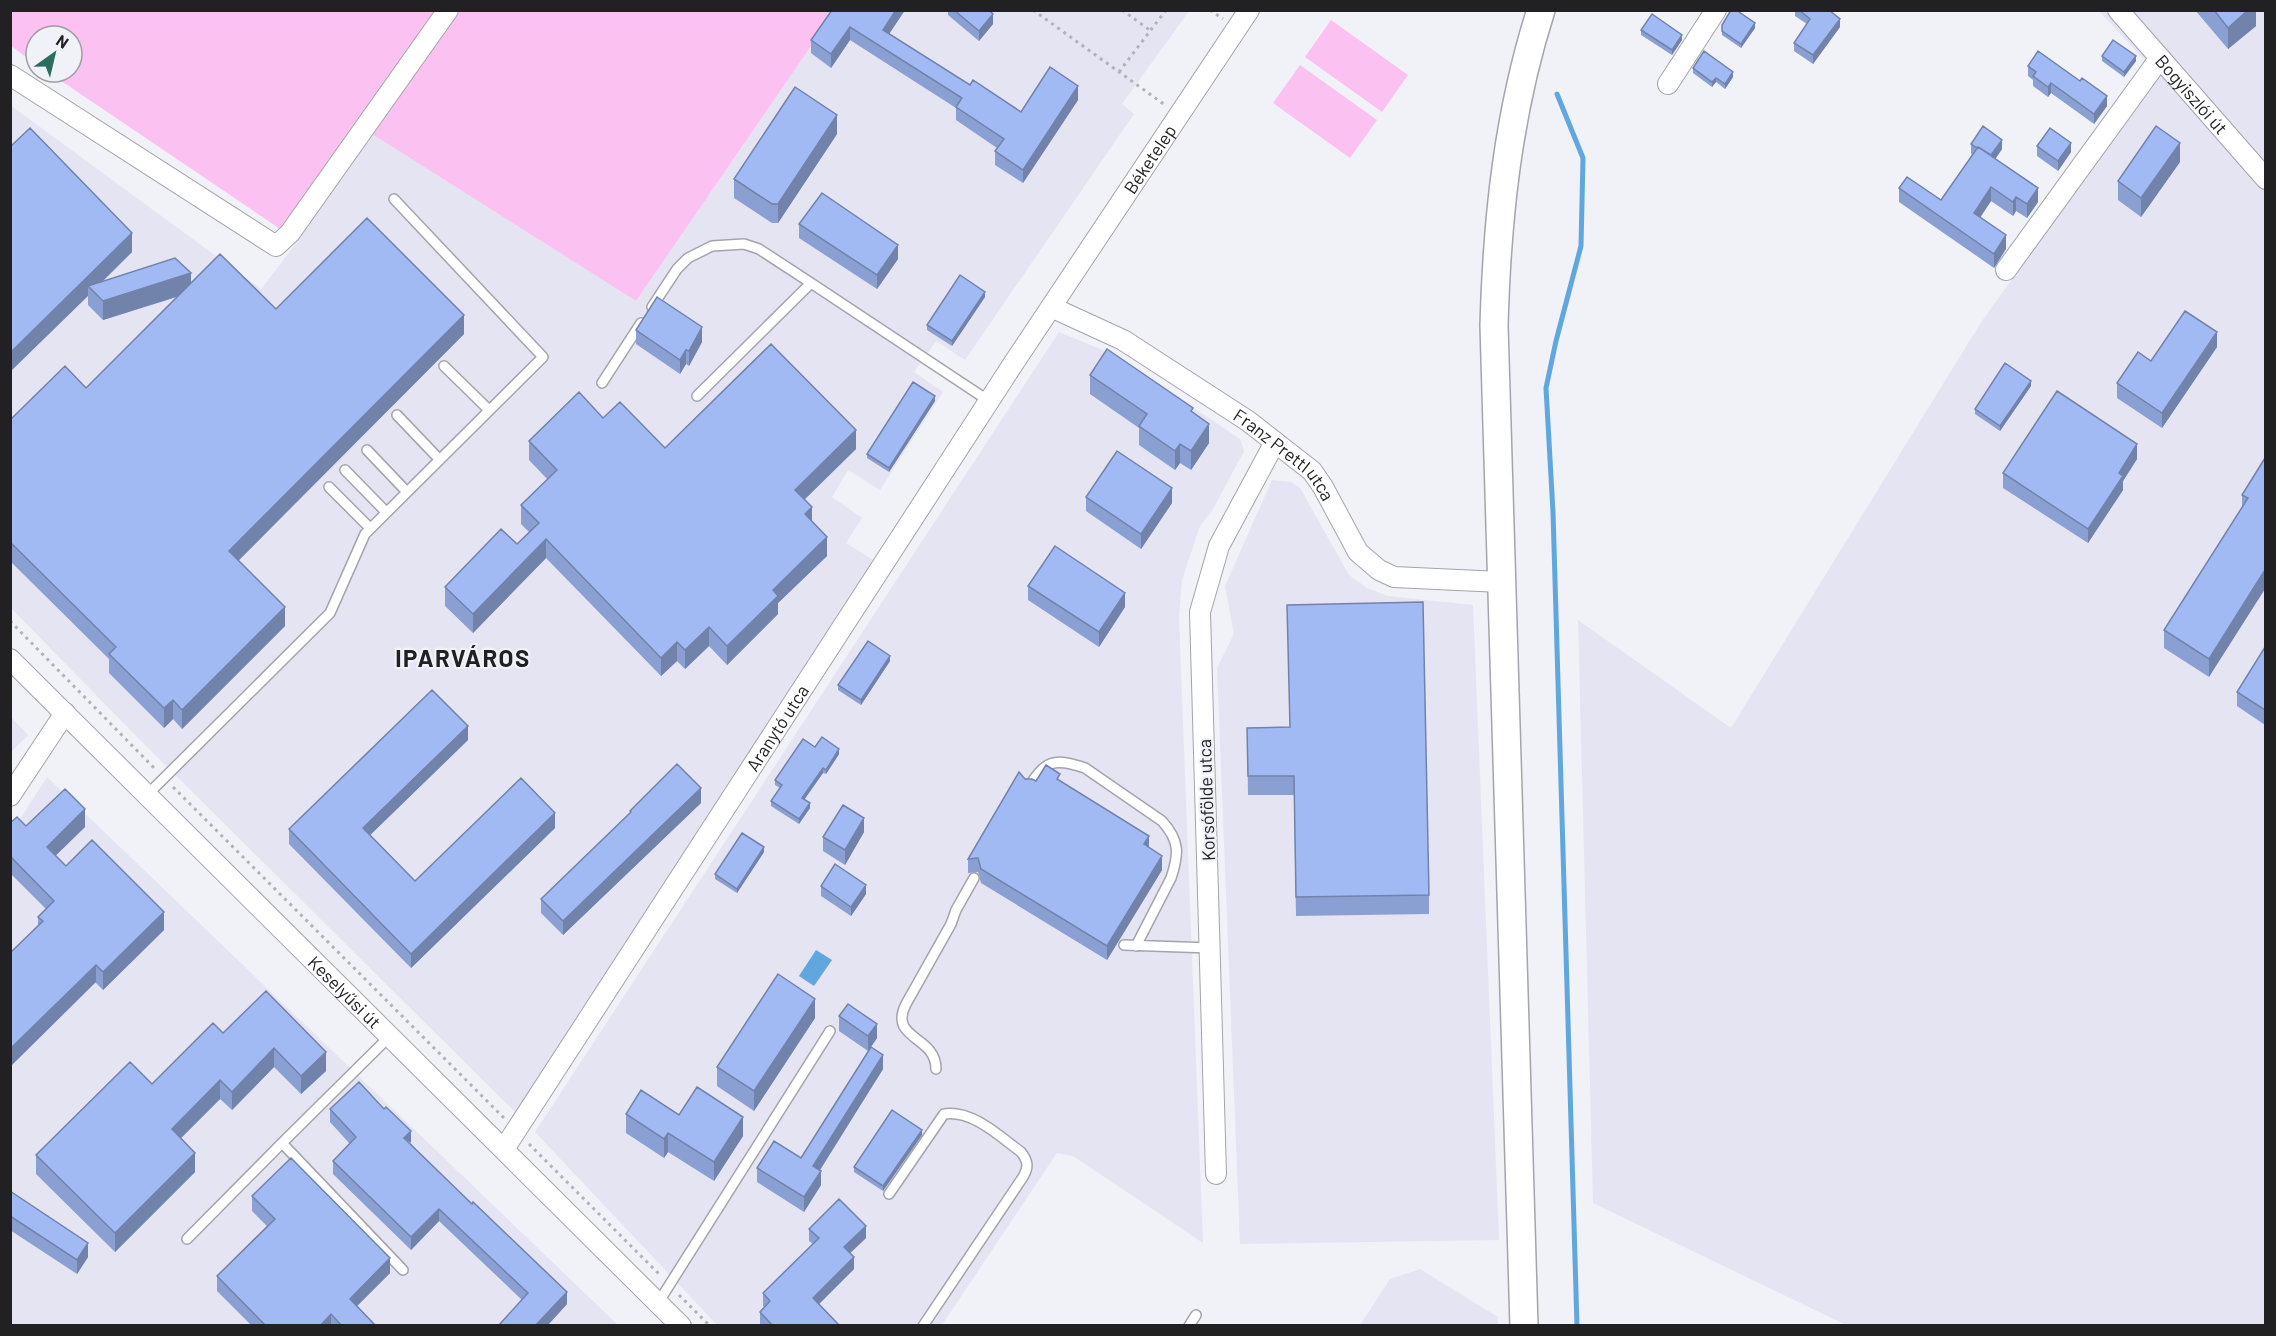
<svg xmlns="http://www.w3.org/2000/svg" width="2276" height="1336" font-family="Barlow,sans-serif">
<rect width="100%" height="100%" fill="#f1f1f8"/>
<path fill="#e5e4f2" d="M835,11H1189L1122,104L1134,114L965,360L936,341L914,372L943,392L880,490L848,470L832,497L862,518L846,543L873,560L516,1113L143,743L11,608L10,105L261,289L298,241L372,134L636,301Z
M2099,11H2265V1325H1846L1593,1203L1578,620L1731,728L1980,324L2158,75Z
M1059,332L1115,355L1240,439L1244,451L1212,511L1200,526L1182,580L1179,618L1203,1243L1073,1156L1057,1153L942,1325H717L535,1132Z
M1272,480L1291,482L1300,488L1349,575L1367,588L1388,596L1473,605L1499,1240L1240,1244L1217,668L1234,634L1225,586Z
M11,717L28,735L12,751L11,749Z
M47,777L618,1325L11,1326V833Z
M1420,1269L1498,1317V1325H1360L1390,1279Z"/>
<path fill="#fbc1f0" d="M10,11H835L636,301L372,134L298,241L48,72H72V36H36V64L11,46Z
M1331,20L1408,75L1382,112L1305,57Z
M1300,65L1377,120L1350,158L1273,103Z"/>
<path fill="#60a7de" d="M816,950L832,960L814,986L799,976Z"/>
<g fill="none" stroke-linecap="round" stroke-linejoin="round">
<path stroke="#60a7de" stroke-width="5" d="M1557,94L1583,158L1581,246L1556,341L1546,388L1553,512L1577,1326"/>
<defs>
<path id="lane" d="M652,307L677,269L688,258L712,246L744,244L759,249L811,283L989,401
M444,366L489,410
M602,383L641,323
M697,396L811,283
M397,415L439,459
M367,450L407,492
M345,470L386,512
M329,487L370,528
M1028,788C1045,761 1053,757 1085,768L1162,821C1180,841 1179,854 1171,878L1136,946
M147,795L330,613L365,534L543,357L394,199
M1124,945L1210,948
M390,1036L282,1143L403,1270
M936,1069C936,1035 888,1040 906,1004L951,924L956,910L974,878
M889,1194L944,1114C973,1110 999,1136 1021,1152C1028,1161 1029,1167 1023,1177L923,1326
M187,1239L282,1143
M658,1303L830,1031
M1189,1326L1196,1315"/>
<g id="street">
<path id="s1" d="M2118,10L2266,179"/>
<path d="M10,75L276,246L290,233L448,10"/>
<path d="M1668,84L1716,10"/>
<path d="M2006,270L2160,58"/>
<path id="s2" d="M1051,307L1123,340L1248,421L1312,471L1323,487L1358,552L1379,570L1394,577L1501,582"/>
<path id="s3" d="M10,659L681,1326"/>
<path d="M10,796L65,713"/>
<path id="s4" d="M504,1149L1015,361L1249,10"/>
<path d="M1216,1174L1200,612L1219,546L1275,442"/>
</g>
<path id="secondary" d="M1524,1326L1494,325C1497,218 1508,113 1541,10"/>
</defs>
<use href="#lane" stroke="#a4a4aa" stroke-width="12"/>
<use href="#street" stroke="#a4a4aa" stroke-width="22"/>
<use href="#secondary" stroke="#a4a4aa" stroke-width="30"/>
<path stroke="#b2b2b8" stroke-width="3" stroke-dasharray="3 4.5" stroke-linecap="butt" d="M1033,10L1165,105
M1122,10L1151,31
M1210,10L1223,19
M1119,72L1166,10
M10,621L156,770
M173,787L504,1118
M529,1144L660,1275
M679,1295L710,1326"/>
<use href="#lane" stroke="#fff" stroke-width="9"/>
<use href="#street" stroke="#fff" stroke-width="20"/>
<use href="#secondary" stroke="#fff" stroke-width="27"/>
</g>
<path fill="#8aa0d2" d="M832,10H905L889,34L970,85L1021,112L1078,100L1023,183L995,165V151L997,148L956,120V108L850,40L831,68L811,53V40Z
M948,10H989L993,24L979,41L948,15Z
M1795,10H1829L1840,27L1813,64L1794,51V43L1807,24L1795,16Z
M2195,10H2256V26L2228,49Z
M1722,25L1755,28L1741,48L1722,35Z
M1641,30L1682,40L1672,55L1641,35Z
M2102,56L2136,61L2124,77L2102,61Z
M2028,66L2080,81L2107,106L2094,124L2051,93L2048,97L2033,86V80L2028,76Z
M1693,68L1733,77L1725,89L1716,82L1712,87L1693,73Z
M837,134L778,223H772L734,198V179Z
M1971,144L2002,149L1995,159L2038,202L2027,218L2016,211L2013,216L1991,201L1980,217L2006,249L1994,268L1899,202V188L1941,200L1972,155L1971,153Z
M2037,146L2071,152L2058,171L2037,156Z
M10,147L132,252L102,281L191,283L276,309L464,334L238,561L285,626L182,729L173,719L164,728L109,673V659L10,561V420L86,388L177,297L103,320L88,305V296Z
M2180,162L2141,217L2118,200V181Z
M799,224L898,259L877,289L799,238Z
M985,297L952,346L927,330V325Z
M636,330L702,342L689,366L686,364L680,374L636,344Z
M2217,347L2162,428L2117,398V383L2151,361Z
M1090,375L1193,412L1209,443L1191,470L1180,463L1175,470L1139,445V428L1090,394Z
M2031,386L2000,431L1975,414V409Z
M935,401L889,472L867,458V454Z
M603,418L665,448L856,449L804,499L812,521L827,556L778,603V614L727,665L709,646L685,669L677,661L661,676L546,558L473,633L445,606V587L517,544L529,532L521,524V505L548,480L529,460V441Z
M2265,458L2209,677L2164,648V630L2242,508V495Z
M2137,459L2123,481V490L2088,543L2003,488V473Z
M1086,497L1172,503L1141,549L1086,511Z
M1028,586L1125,607L1099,647L1028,600Z
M2265,647V725L2237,706V692Z
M890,661L861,705L838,690V685Z
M1247,728L1429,895V914L1296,916L1294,795H1248Z
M468,740L370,835L415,881L555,828L411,968L289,844V829Z
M815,747L839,754L826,774L823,773L804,799L810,808L799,824L771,806V801L780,788L775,785V780Z
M1036,781L1060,782L1149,848L1162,870L1107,960L981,883L978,872L968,873V859Z
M701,803L563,935L541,913V899L630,814V811Z
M10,823L26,826L85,827L55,856L66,866L164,930L103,990L38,925V917L46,909L10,873Z
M864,832L845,865L823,851V837Z
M764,852L737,893L715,879V874Z
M821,886L866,894L851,916L821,896Z
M266,991L326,1071L301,1094L274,1067L232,1110L220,1099L181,1138L195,1172L115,1252L36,1174V1155L152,1084L223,1033Z
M839,1016L877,1038L871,1047L883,1069L820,1170L821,1185L804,1212L757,1182V1168L801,1158L868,1051L839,1031Z
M815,1018L754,1111L717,1086V1067Z
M330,1109L411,1144L567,1304L547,1326H498L522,1300L439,1221L411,1250L333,1174V1161L350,1144L330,1122Z
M626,1114L679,1115L743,1136L714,1181L668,1152L664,1158L626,1133Z
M922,1135L883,1191L854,1172V1167Z
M10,1191L88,1257L77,1274L10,1230Z
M252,1196L390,1273L357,1306L376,1326H252L217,1291V1276L267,1226L252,1211Z
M809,1229L866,1238L850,1253L854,1269L819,1304L840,1326H761L760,1324V1312L764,1307L763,1306V1293L813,1244L809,1241Z"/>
<path fill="#7182ab" d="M896,10H905L883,43V30Z
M2248,10H2256V26L2228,49V28Z
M993,14V24L979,41V31Z
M1840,19V27L1813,64V55Z
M1755,23V28L1741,48V44Z
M850,27V40L831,68V54Z
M1682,35V40L1672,55V50Z
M2136,56V61L2124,77V72Z
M1733,72V77L1725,89V84Z
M1716,78V82L1712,87V82Z
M2051,83V93L2048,97V87Z
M1078,86V100L1023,183V170Z
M2107,96V106L2094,124V114Z
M837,115V134L778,223V204Z
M2002,140V149L1990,167V157Z
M2071,143V152L2058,171V161Z
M2180,143V162L2141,217V198Z
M1991,187V201L1974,227V213Z
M2038,188V202L2027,218V204Z
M2016,197V211L2013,216V202Z
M132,233V252L93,291L88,286V296L10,372V353Z
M2006,235V249L1994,268V254Z
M898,245V259L877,289V275Z
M191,273V292L103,320V301Z
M985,292V297L952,346V341Z
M464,315V334L229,570V551Z
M702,327V342L689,366V351Z
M2217,332V347L2162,428V413Z
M686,350V364L680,374V360Z
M2031,381V386L2000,431V426Z
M935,396V401L889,472V468Z
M1209,424V443L1191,470V451Z
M856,430V449L795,509V490Z
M1180,444V463L1175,470V451Z
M2137,444V459L2123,481V490L2088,543V529L2119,473Z
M1172,488V503L1141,549V534Z
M812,507V526L805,514Z
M827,537V556L778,603V614L727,665V646L773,590Z
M546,539V558L473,633V614Z
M2265,570V589L2209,677V659Z
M1125,593V607L1099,647V632Z
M285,607V626L182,729V710Z
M709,627V646L685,669V650Z
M677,642V661L661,676V658Z
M890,656V661L861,705V700Z
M173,700V719L164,728V708Z
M468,726V740L363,842V828Z
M839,749V754L826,774V770Z
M823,768V773L802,803V798Z
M701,788V803L563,935V921Z
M810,803V808L799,824V819Z
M85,809V827L47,864V847Z
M555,813V828L411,968V954Z
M864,818V832L845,865V850Z
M1149,836V850L1144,844Z
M764,847V852L737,893V889Z
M1162,856V870L1107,960V946Z
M866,885V894L851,916V907Z
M164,912V930L103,990V972Z
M96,965V982L10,1067V1049Z
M815,999V1018L754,1111V1091Z
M877,1024V1038L868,1051V1036Z
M274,1048V1067L232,1110V1092Z
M326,1052V1071L301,1094V1076Z
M883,1055V1069L813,1181V1166Z
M220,1080V1099L172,1147V1129Z
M743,1117V1136L714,1181V1162Z
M922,1130V1135L883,1191V1186Z
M411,1131V1143L404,1138Z
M668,1133V1152L664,1158V1139Z
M195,1153V1172L115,1252V1233Z
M821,1171V1185L804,1212V1197Z
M439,1209V1221L411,1250V1237Z
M866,1226V1238L844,1259V1247Z
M88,1243V1257L77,1274V1260Z
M854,1257V1269L813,1310V1298Z
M390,1258V1273L350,1313V1299Z
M567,1292V1304L547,1326H535Z
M331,1314V1326H320Z"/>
<path fill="#a1baf4" stroke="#7182ab" stroke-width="1.5" d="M832,10H896L883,30L970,85L973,80L1021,112L1050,67L1078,86L1023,170L995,151L1004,139L956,107L962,98L850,27L831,54L811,40Z
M954,10H989L993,14L979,31Z
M1731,10H1736L1755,23L1741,44L1722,31V25Z
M1799,10H1829L1840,19L1813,55L1794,43L1810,19Z
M2214,10H2248L2228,28Z
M1652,14L1682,35L1672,50L1641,30Z
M2113,40L2136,56L2124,72L2102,56Z
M1704,51L1733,72L1725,84L1716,78L1712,82L1693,68Z
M2038,51L2080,81L2082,78L2107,96L2094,114L2051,83L2048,87L2033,76L2036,72L2028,66Z
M795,87L837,115L778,204H772L734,179Z
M1983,126L2002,140L1991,155L1978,147L1977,148L1971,144Z
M2156,126L2180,143L2141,198L2118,181Z
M30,128L132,233L10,353V147Z
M2050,128L2071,143L2058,161L2037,146Z
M1978,147L2038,188L2027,204L2016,197L2013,202L1991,187L1974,213L2006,235L1994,254L1899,188L1907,177L1941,200Z
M822,193L898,245L877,275L799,224Z
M367,218L464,315L229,551L285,607L182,710L173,700L164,708L109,654L116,647L10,542V420L65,366L86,388L220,254L276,309Z
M175,258L191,273L103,301L88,286Z
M960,275L985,292L952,341L927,325Z
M657,297L702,327L689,351L686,350L680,360L636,330Z
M2185,311L2217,332L2162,413L2117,383L2138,352L2151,361Z
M771,344L856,430L795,490L812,507L805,514L827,537L773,590L778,596L727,646L709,627L685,650L677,642L661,658L546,539L473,614L445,587L501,529L517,544L539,523L521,505L557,470L529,441L579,392L603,418L620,402L665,448Z
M1107,349L1193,408L1191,411L1209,424L1191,451L1180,444L1175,451L1139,426L1147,414L1090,375Z
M2005,363L2031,381L2000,426L1975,409Z
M913,382L935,396L889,468L867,454Z
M2057,391L2137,444L2119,473L2123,476L2088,529L2003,473Z
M1117,451L1172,488L1141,534L1086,497Z
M2265,458V570L2209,659L2164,630L2248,498L2242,495Z
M1055,546L1125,593L1099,632L1028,586Z
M1423,602L1429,895L1296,897L1294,776H1248L1247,728L1290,727L1287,605Z
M868,641L890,656L861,700L838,685Z
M2265,647V710L2237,692Z
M432,690L468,726L363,828L415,881L521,778L555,813L411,954L289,829Z
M822,737L839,749L826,770L823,768L802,798L810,803L799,819L771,801L782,785L775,780L803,739L815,747Z
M677,764L701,788L563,921L541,899L631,812L630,811Z
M1046,765L1060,774L1057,779L1149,836L1144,844L1162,856L1107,946L981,869L978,858L968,859L1019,772L1025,779H1032L1036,781Z
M65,789L85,809L47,847L66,866L92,840L164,912L103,972L96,965L10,1049V953L43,921L38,917L54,901L10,856V823L17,817L26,826Z
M843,805L864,818L845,850L823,837Z
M742,833L764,847L737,889L715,874Z
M835,864L866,885L851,907L821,886Z
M778,974L815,999L754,1091L717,1067Z
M266,991L326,1052L301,1076L274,1048L232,1092L220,1080L172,1129L195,1153L115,1233L36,1155L130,1062L152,1084L213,1023L223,1033Z
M848,1004L877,1024L868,1036L839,1016Z
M871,1047L883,1055L813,1166L821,1171L804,1197L757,1168L774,1141L801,1158Z
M359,1082L384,1109L386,1107L411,1131L404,1138L472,1204L473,1202L567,1292L535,1326H498L528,1293L439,1209L411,1237L333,1161L356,1137L330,1109Z
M697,1087L743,1117L714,1162L668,1133L664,1139L626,1114L641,1090L679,1115Z
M892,1110L922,1130L883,1186L854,1167Z
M291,1158L390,1258L350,1299L376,1326H342L331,1314L320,1326H266L217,1276L275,1219L252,1196Z
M10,1191L88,1243L77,1260L10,1216Z
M839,1199L866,1226L844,1247L854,1257L813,1298L840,1326H773L760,1312L770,1301L763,1293L819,1238L809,1229Z"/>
<g text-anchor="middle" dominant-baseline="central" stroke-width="4.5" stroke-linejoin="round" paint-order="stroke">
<g font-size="18" fill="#212124" stroke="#f1f1f8">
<text stroke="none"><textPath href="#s1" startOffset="112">Bogyiszlói út</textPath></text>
<text stroke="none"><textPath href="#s4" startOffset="1182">Béketelep</textPath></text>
<text stroke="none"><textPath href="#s2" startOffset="278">Franz Prettl utca</textPath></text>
<text stroke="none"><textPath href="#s4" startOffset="502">Aranytó utca</textPath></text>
<text transform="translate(1206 800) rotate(-92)">Korsófölde utca</text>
<text stroke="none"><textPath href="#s3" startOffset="472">Keselyűsi út</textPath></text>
</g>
<g font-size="24" font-weight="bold" letter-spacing="1.5" fill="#212124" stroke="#f1f1f8">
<text x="463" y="657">IPARVÁROS</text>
</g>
</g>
<rect width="2276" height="1336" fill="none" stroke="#212124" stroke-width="24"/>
<g transform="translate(54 54) rotate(34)"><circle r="28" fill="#f1f1f8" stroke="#9e9ea3" stroke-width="1.5"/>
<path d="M0-4.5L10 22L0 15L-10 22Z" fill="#2b6e60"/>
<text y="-9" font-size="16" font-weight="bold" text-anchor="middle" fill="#212124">N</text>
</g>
</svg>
